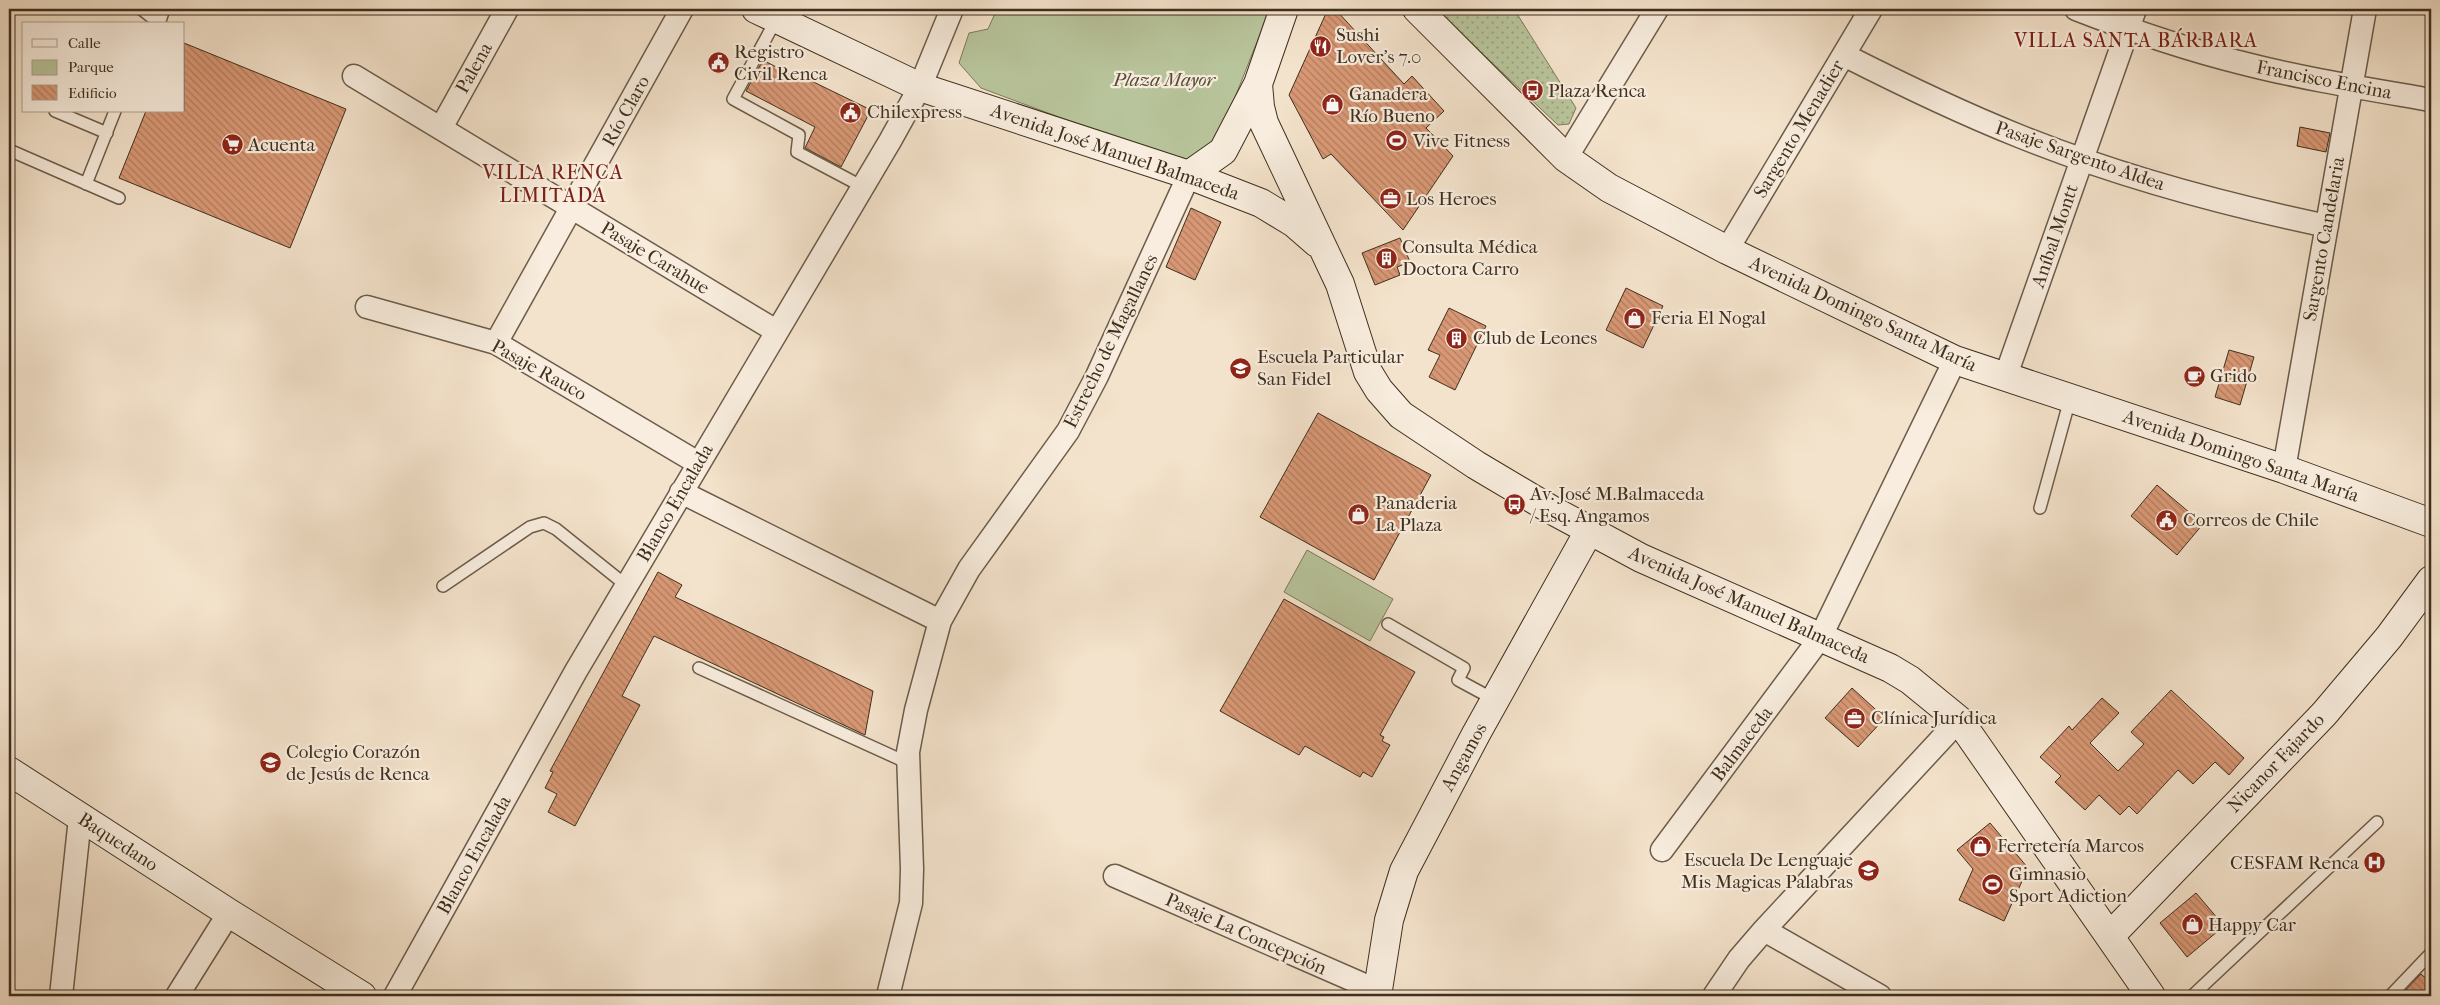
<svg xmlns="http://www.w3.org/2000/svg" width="2440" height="1005" font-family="'IM FELL French Canon',serif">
<defs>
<pattern id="grass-dots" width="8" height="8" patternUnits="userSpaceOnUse" patternTransform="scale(1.25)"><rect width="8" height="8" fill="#b8c49b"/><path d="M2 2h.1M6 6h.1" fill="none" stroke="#97a07e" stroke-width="1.8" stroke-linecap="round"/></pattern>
<pattern id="building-back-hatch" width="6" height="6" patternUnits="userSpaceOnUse" patternTransform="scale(1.25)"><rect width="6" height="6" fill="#d99875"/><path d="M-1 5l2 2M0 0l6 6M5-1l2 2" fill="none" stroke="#b17c5f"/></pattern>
</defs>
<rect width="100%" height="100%" fill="#f4e3cc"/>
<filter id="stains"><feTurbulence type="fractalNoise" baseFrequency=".004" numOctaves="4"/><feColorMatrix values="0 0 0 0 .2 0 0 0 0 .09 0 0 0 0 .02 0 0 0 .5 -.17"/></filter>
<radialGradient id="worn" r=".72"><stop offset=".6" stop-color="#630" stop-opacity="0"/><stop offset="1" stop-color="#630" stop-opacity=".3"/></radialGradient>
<path fill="url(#grass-dots)" stroke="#7c7a5c" d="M1435,9H1514L1576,108L1569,124L1558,125Z"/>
<path fill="#b8c49b" stroke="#7c7a5c" d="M997,9H1270L1224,125L1201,156L1182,163L981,88L959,63L969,33L988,29Z
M1307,550L1393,599L1370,641L1284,592Z"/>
<path fill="url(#building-back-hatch)" stroke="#3f2f1e" d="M1328,9H1335L1404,84L1412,76L1444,111L1426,128L1453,156L1403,230L1331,154L1323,159L1289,95Z
M184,43L346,109L290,248L119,178L146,111H184Z
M763,60L793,76L795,73L871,110L841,167L805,148L815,127L746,91Z
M2300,127L2330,133L2326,152L2297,146Z
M1191,208L1221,222L1195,280L1166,267Z
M1400,238L1410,262L1397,267L1400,275L1375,285L1362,253Z
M1626,288L1663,306L1643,348L1606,330Z
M1449,308L1486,326L1455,390L1429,377L1440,355L1428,350Z
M2229,350L2254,357L2240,405L2215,397Z
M1318,413L1431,475L1374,580L1260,517Z
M2157,485L2203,524L2177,555L2131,516Z
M658,572L682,585L675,597L873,691L865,735L654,636L622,696L640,705L575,826L548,812L557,794L545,788L553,772L550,771Z
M1284,599L1415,672L1380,735L1384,737L1382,741L1390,745L1372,777L1363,772L1360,777L1305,746L1299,755L1220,711Z
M1852,688L1885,718L1858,747L1825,718Z
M2171,690L2244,758L2229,775L2215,762L2193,784L2178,770L2137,814L2129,806L2120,815L2099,795L2085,810L2055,782L2061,776L2040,757L2069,726L2072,730L2102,698L2119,713L2090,743L2118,771L2144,744L2131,732Z
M1990,823L2028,868L2004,921L1959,900L1973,869L1957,850Z
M2196,893L2224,926L2187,957L2160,923Z
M2421,974L2431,983V996H2400Z"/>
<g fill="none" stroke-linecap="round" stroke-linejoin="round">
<defs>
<path id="lane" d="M141,9L159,23
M777,18L733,99L799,135L797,152L863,187
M159,24L164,9
M55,111L107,133
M9,150L119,198
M86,184L115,111
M2040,508L2070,399
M443,586L530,527L544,523L556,529L627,586
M1388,624L1464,668L1458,680L1495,700
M699,668L908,763
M2192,996L2377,822
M2390,996L2431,953"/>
<path id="street" d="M2076,9C2130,30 2185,49 2242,63C2304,79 2368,89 2431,100
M1844,55C1901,84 1959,112 2019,136C2118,176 2222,204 2327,226
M354,76L776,331
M441,128L507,9
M1566,158L1657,9
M1727,250L1871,9
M367,307L496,343L698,463
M496,343L682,9
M2005,378L2135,9
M2284,469L2365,9
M681,492L940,621
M1662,850L1820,638L1955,360
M1115,876L1378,991
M1764,930L1880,996
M61,996L80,818
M177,996L229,913
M395,996L576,671L890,141L920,87L952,9
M888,996L911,903L912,869L908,752L916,710L940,621L969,569L1068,431L1097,376L1189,175
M1714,996L1739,959L1764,930L1959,720"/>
<path id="secondary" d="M756,9L920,87L1189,175L1261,203L1294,223L1317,243
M1284,9L1258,84L1260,107L1264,123L1340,284L1368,372L1379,390L1401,415L1476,465L1550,509L1641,558L1890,668L1910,680L1959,720L2151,996
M1417,9L1566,158L1609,188L1727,250L1955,360L2284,469L2431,523
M1189,175L1223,151L1258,84
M9,771L229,913L362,996
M2110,936L2324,714L2389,637L2431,580
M1377,996L1389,920L1404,871L1476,734L1589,531"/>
</defs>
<use href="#lane" stroke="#6c5c4a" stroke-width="14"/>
<use href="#street" stroke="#6c5c4a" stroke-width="25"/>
<use href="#secondary" stroke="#3f2f1e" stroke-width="30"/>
<use href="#lane" stroke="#f8edde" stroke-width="11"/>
<use href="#street" stroke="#f8edde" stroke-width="22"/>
<use href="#secondary" stroke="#f8edde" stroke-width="28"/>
</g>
<defs>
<symbol id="restaurant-disc" viewBox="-11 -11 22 22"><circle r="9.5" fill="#8f2418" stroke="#f8edde"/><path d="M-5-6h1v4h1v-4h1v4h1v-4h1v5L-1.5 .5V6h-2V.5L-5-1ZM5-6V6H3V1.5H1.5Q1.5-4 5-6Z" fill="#fff"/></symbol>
<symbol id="civic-disc" viewBox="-11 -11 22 22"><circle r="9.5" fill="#8f2418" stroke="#f8edde"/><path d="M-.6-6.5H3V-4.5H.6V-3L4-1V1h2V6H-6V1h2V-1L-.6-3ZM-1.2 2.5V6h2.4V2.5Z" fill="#fff"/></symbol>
<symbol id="bus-disc" viewBox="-11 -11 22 22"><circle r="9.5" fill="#8f2418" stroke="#f8edde"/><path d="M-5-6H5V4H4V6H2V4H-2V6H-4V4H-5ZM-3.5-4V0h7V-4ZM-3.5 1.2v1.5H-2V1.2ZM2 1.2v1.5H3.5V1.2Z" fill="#fff"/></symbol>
<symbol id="shop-disc" viewBox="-11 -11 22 22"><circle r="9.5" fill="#8f2418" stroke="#f8edde"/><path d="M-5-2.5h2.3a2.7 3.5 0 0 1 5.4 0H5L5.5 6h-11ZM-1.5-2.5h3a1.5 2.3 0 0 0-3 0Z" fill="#fff"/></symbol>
<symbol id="stadium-disc" viewBox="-11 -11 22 22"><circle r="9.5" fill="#8f2418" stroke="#f8edde"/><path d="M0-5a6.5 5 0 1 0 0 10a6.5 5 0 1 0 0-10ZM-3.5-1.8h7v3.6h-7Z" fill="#fff"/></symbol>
<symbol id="supermarket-disc" viewBox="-11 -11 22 22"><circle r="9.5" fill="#8f2418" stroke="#f8edde"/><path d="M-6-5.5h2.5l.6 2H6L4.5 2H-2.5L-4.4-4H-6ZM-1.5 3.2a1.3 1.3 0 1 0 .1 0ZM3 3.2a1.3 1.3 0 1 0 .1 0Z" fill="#fff"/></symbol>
<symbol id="office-disc" viewBox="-11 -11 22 22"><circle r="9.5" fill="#8f2418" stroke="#f8edde"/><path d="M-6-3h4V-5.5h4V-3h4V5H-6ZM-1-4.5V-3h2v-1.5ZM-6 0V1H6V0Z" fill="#fff"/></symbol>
<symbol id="building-disc" viewBox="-11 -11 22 22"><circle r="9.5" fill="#8f2418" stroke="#f8edde"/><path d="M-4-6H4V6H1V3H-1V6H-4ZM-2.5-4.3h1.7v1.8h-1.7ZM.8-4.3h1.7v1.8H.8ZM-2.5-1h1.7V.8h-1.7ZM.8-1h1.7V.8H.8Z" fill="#fff"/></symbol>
<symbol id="school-disc" viewBox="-11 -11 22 22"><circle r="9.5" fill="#8f2418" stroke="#f8edde"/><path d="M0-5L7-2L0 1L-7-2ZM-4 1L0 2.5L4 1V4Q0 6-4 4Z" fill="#fff"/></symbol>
<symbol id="cafe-disc" viewBox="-11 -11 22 22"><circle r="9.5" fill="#8f2418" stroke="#f8edde"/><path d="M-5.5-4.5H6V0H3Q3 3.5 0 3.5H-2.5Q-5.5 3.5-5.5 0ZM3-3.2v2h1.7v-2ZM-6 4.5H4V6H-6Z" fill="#fff"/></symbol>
<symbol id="hospital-disc" viewBox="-11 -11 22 22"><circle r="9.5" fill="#8f2418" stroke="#f8edde"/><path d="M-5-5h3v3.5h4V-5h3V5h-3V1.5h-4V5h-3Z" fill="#fff"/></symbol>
</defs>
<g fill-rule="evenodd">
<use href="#restaurant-disc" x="1308" y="34" width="25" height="25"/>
<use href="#civic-disc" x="706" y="50" width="25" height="25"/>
<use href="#bus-disc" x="1520" y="78" width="25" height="25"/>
<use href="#shop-disc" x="1320" y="92" width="25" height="25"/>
<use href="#civic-disc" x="838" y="100" width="25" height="25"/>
<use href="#stadium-disc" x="1384" y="128" width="25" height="25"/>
<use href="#supermarket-disc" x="220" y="132" width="25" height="25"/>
<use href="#office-disc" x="1378" y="186" width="25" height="25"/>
<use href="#building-disc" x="1374" y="246" width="25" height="25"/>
<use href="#shop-disc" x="1622" y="306" width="25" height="25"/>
<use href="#building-disc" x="1444" y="326" width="25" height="25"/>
<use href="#school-disc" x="1228" y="356" width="25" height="25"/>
<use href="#cafe-disc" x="2182" y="364" width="25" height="25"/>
<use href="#bus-disc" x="1502" y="492" width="25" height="25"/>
<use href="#shop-disc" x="1346" y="502" width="25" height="25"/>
<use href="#civic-disc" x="2154" y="508" width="25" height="25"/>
<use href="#office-disc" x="1842" y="706" width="25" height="25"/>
<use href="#school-disc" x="258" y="750" width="25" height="25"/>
<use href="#shop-disc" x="1968" y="834" width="25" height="25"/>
<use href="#hospital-disc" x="2362" y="850" width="25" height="25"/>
<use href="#school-disc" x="1856" y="858" width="25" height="25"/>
<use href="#stadium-disc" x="1980" y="872" width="25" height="25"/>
<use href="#shop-disc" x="2180" y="912" width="25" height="25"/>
</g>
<g text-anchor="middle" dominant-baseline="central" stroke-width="4.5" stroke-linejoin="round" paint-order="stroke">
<g font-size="19" fill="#3f2f1e" stroke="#f8edde" text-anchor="start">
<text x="1336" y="35">Sushi<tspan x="1336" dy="22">Lover's 7.0</tspan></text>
<text x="734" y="52">Registro<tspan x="734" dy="22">Civil Renca</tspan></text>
<text x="1548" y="91">Plaza Renca</text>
<text x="1349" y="94">Ganadera<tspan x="1349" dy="22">Río Bueno</tspan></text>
<text x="867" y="112">Chilexpress</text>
<text x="1413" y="141">Vive Fitness</text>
<text x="248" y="145">Acuenta</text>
<text x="1406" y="199">Los Heroes</text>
<text x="1402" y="247">Consulta Médica<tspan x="1402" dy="22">Doctora Carro</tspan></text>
<text x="1651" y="318">Feria El Nogal</text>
<text x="1473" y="338">Club de Leones</text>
<text x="1257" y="357">Escuela Particular<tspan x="1257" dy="22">San Fidel</tspan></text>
<text x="2210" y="376">Grido</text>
<text x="1530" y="494">Av. José M.Balmaceda<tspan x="1530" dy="22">/ Esq. Angamos</tspan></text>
<text x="1375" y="503">Panaderia<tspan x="1375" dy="22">La Plaza</tspan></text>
<text x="2183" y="520">Correos de Chile</text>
<text x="1871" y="718">Clínica Jurídica</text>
<text x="286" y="752">Colegio Corazón<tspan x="286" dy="22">de Jesús de Renca</tspan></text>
<text x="1997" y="846">Ferretería Marcos</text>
<text x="1853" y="860" text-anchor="end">Escuela De Lenguaje<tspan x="1853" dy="22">Mis Magicas Palabras</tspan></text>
<text x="2359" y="863" text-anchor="end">CESFAM Renca</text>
<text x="2009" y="874">Gimnasio<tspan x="2009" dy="22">Sport Adiction</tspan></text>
<text x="2208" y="925">Happy Car</text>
</g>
<g font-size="19" fill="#3f2f1e" stroke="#f8edde">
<text transform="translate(474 68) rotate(-61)">Palena</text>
<text transform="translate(2324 80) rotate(11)">Francisco Encina</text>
<text transform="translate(626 111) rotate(-61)">Río Claro</text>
<text transform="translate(1799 129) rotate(-59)">Sargento Menadier</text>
<text transform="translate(1115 152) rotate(19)">Avenida José Manuel Balmaceda</text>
<text transform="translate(2080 156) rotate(19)">Pasaje Sargento Aldea</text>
<text transform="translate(2055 236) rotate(-71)">Aníbal Montt</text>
<text transform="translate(2324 239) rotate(-80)">Sargento Candelaria</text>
<text transform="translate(655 258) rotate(31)">Pasaje Carahue</text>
<text transform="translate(1863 314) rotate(25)">Avenida Domingo Santa María</text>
<text transform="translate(1111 341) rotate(-64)">Estrecho de Magallanes</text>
<text transform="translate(539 370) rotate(29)">Pasaje Rauco</text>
<text transform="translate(2241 456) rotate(19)">Avenida Domingo Santa María</text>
<text transform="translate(675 503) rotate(-60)">Blanco Encalada</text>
<text transform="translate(1749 605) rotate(24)">Avenida José Manuel Balmaceda</text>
<text transform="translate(1742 744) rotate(-53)">Balmaceda</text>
<text transform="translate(1464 757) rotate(-61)">Angamos</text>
<text transform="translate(2276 763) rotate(-46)">Nicanor Fajardo</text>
<text transform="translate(118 842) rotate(33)">Baquedano</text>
<text transform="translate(474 855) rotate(-61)">Blanco Encalada</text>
<text transform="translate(1246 934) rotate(24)">Pasaje La Concepción</text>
</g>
<g font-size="19" font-style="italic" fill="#574d37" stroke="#f8edde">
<text x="1164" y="80">Plaza Mayor</text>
</g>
<g font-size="20" letter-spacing="1" fill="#7a1f14" stroke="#f8edde">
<text x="2136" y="40">VILLA SANTA BÁRBARA</text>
<text x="553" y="172">VILLA RENCA<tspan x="553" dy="23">LIMITADA</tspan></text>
</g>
</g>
<rect width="2440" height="1005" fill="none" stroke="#f4e3cc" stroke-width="30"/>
<rect x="10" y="10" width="2420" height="985" fill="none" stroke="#3f2f1e" stroke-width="2.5"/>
<rect x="15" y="15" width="2410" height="975" fill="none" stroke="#3f2f1e"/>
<rect x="22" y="22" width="162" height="90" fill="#f8edde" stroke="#aea191"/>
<rect x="32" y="39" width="25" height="8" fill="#f8edde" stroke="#aea191"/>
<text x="68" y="48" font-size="15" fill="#3f2f1e">Calle</text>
<rect x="32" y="60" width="25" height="15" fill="#b8c49b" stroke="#aea191"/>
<text x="68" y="72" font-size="15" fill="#3f2f1e">Parque</text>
<rect x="32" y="85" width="25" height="15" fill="url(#building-back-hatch)" stroke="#aea191"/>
<text x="68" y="98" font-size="15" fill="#3f2f1e">Edificio</text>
<rect width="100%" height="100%" filter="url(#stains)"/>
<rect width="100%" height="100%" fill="url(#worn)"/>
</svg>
